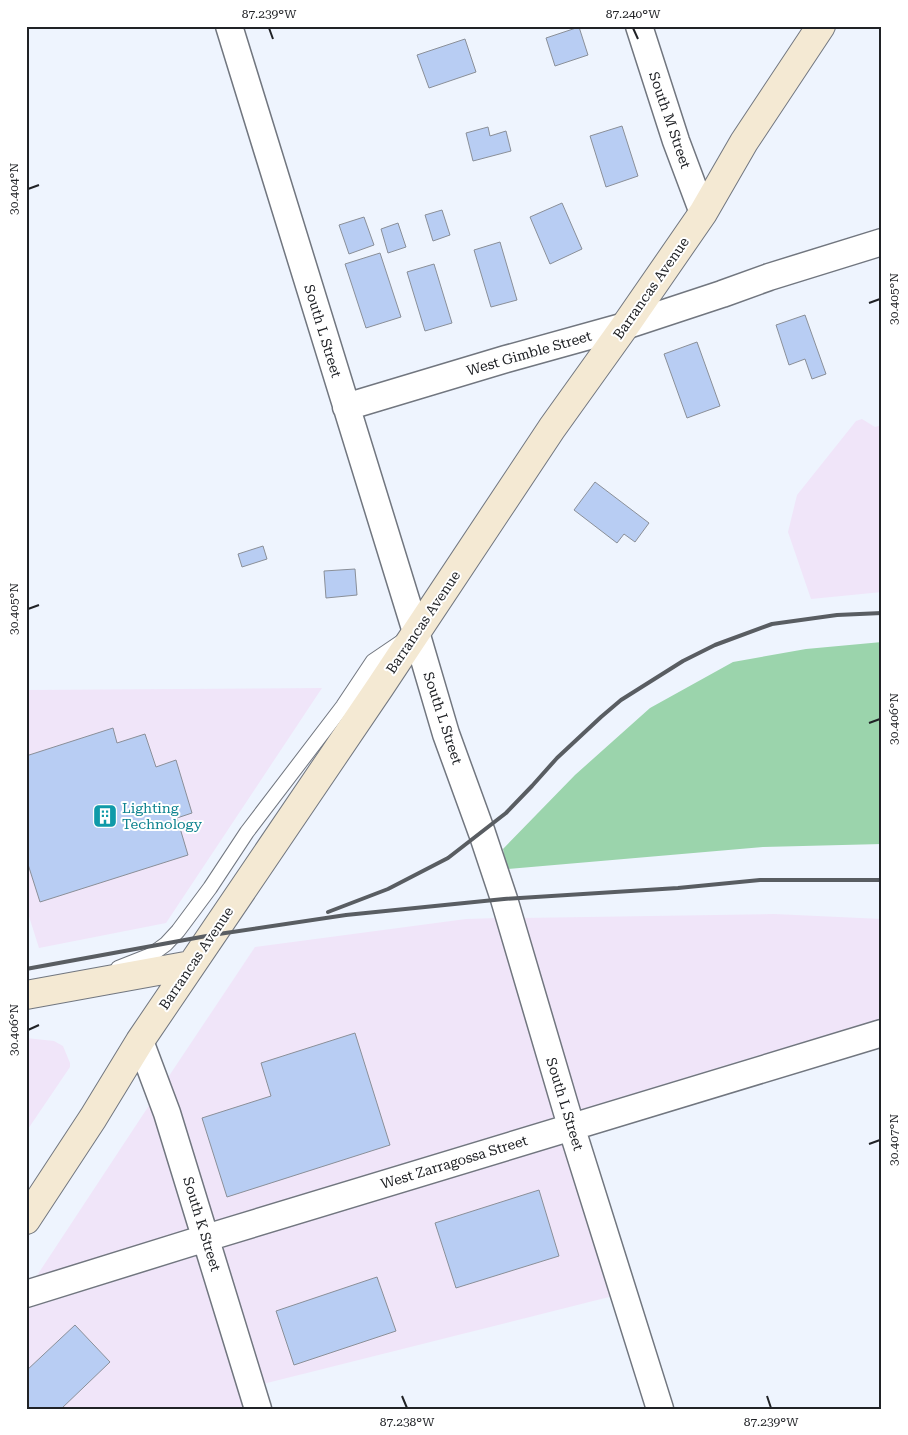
<svg xmlns="http://www.w3.org/2000/svg" width="908" height="1435" font-family="'Roboto Serif',serif">
<rect width="100%" height="100%" fill="#eef4fe"/>
<path fill="#f0e5f9" d="M862,419L875,427L882,425V592L811,599L788,532L797,495L856,421Z
M322,688L166,923L39,948L26,907V690Z
M774,914L882,919V1018L579,1110L522,918Z
M497,918L556,1117L214,1221L167,1079L255,947L466,919Z
M26,1038L54,1041L63,1046L70,1063V1067L26,1132Z
M150,1104L191,1228L36,1277Z
M564,1143L613,1296L263,1384L222,1247Z
M199,1255L246,1409H26V1309Z"/>
<path fill="#9bd4ac" d="M882,642V844L763,847L507,869L503,849L575,775L650,708L733,662L806,649Z"/>
<path fill="#b8cdf3" stroke="#8a8f98" d="M579,27L588,55L555,66L546,38Z
M465,39L476,72L429,88L417,55Z
M622,126L638,176L606,187L590,136Z
M488,127L490,136L506,131L511,151L473,161L466,133Z
M562,203L582,249L550,264L530,217Z
M442,210L450,235L433,241L425,215Z
M364,217L374,245L349,254L339,225Z
M398,223L406,247L388,253L381,229Z
M500,242L517,300L491,307L474,250Z
M380,253L401,317L366,328L345,264Z
M434,264L452,323L425,331L407,272Z
M805,315L826,374L812,379L805,359L789,365L776,325Z
M697,342L720,406L687,418L664,354Z
M595,482L649,523L635,542L624,534L617,543L574,510Z
M263,546L267,559L242,567L238,554Z
M355,569L357,595L326,598L324,571Z
M113,728L117,743L145,734L156,767L176,760L192,813L177,818L188,855L40,902L26,858V756Z
M355,1033L390,1145L227,1197L202,1118L271,1096L261,1063Z
M539,1190L559,1256L456,1288L435,1223Z
M377,1277L396,1331L294,1365L276,1311Z
M75,1325L110,1362L61,1409H26V1371Z"/>
<g fill="none" stroke-linecap="round" stroke-linejoin="round">
<defs>
<path id="lane" d="M118,968L151,955L166,944L178,931L210,888L247,832L343,706L373,661L401,642"/>
<path id="street" d="M229,26L416,632L446,734L482,833L504,899L571,1126L660,1409
M639,26L676,141L703,213
M346,407L506,359L625,326L722,294L769,277L882,242
M140,1041L167,1113L258,1409
M26,1294L206,1238L882,1033"/>
<path id="secondary" d="M26,995L191,965
M26,1220L93,1118L140,1041L380,687L552,428L625,326L703,213L744,142L821,26"/>
</defs>
<use href="#lane" stroke="#71767f" stroke-width="16"/>
<use href="#street" stroke="#71767f" stroke-width="29"/>
<use href="#secondary" stroke="#71767f" stroke-width="30"/>
<use href="#lane" stroke="#fff" stroke-width="14"/>
<use href="#street" stroke="#fff" stroke-width="26"/>
<use href="#secondary" stroke="#f4e9d3" stroke-width="28"/>
<path stroke="#595d62" stroke-width="4" d="M328,912L388,889L448,858L506,813L532,786L557,758L601,717L621,700L683,661L715,645L772,624L837,615L882,613
M26,969L212,935L346,915L504,899L678,888L760,880H882"/>
</g>
<path fill="none" stroke="#202226" stroke-width="2" d="M269,28L273,39M633,28L638,39M28,189L39,185M869,303L880,299M28,609L39,605M869,723L880,719M28,1030L39,1025M869,1144L880,1140M402,1396L407,1408M767,1396L771,1408"/>
<defs>
<symbol id="building-square" viewBox="-11 -11 22 22"><rect x="-9" y="-9" width="18" height="18" rx="4" fill="#0f9aa8" stroke="#fff"/><path d="M-4-6H4V6H1V3H-1V6H-4ZM-2.5-4.3h1.7v1.8h-1.7ZM.8-4.3h1.7v1.8H.8ZM-2.5-1h1.7V.8h-1.7ZM.8-1h1.7V.8H.8Z" fill="#fff"/></symbol>
</defs>
<g fill-rule="evenodd">
<use href="#building-square" x="91" y="802" width="28" height="28"/>
</g>
<g text-anchor="middle" dominant-baseline="central" stroke-width="4" stroke-linejoin="round" paint-order="stroke">
<g font-size="14" fill="#202226" stroke="#fff">
<text transform="translate(670 120) rotate(71)">South M Street</text>
<text transform="translate(651 288) rotate(-55)">Barrancas Avenue</text>
<text transform="translate(323 331) rotate(73)">South L Street</text>
<text transform="translate(529 353) rotate(-16)">West Gimble Street</text>
<text transform="translate(423 622) rotate(-56)">Barrancas Avenue</text>
<text transform="translate(443 718) rotate(72)">South L Street</text>
<text transform="translate(196 958) rotate(-56)">Barrancas Avenue</text>
<text transform="translate(565 1104) rotate(73)">South L Street</text>
<text transform="translate(454 1162) rotate(-17)">West Zarragossa Street</text>
<text transform="translate(202 1224) rotate(73)">South K Street</text>
</g>
<g font-size="14" fill="#0d838f" stroke="#fff" text-anchor="start">
<text x="122" y="808">Lighting<tspan x="122" dy="16">Technology</tspan></text>
</g>
</g>
<rect width="908" height="1435" fill="none" stroke="#ffffff" stroke-width="55"/>
<rect x="28" y="28" width="852" height="1380" fill="none" stroke="#202226" stroke-width="2"/>
<g font-size="12" text-anchor="middle" fill="#202226">
<text x="269" y="18">87.239°W</text>
<text x="633" y="18">87.240°W</text>
<text transform="translate(14 189) rotate(-90)" y="4">30.404°N</text>
<text transform="translate(894 299) rotate(-90)" y="4">30.405°N</text>
<text transform="translate(14 609) rotate(-90)" y="4">30.405°N</text>
<text transform="translate(894 719) rotate(-90)" y="4">30.406°N</text>
<text transform="translate(14 1030) rotate(-90)" y="4">30.406°N</text>
<text transform="translate(894 1140) rotate(-90)" y="4">30.407°N</text>
<text x="407" y="1426">87.238°W</text>
<text x="771" y="1426">87.239°W</text>
</g>
</svg>
